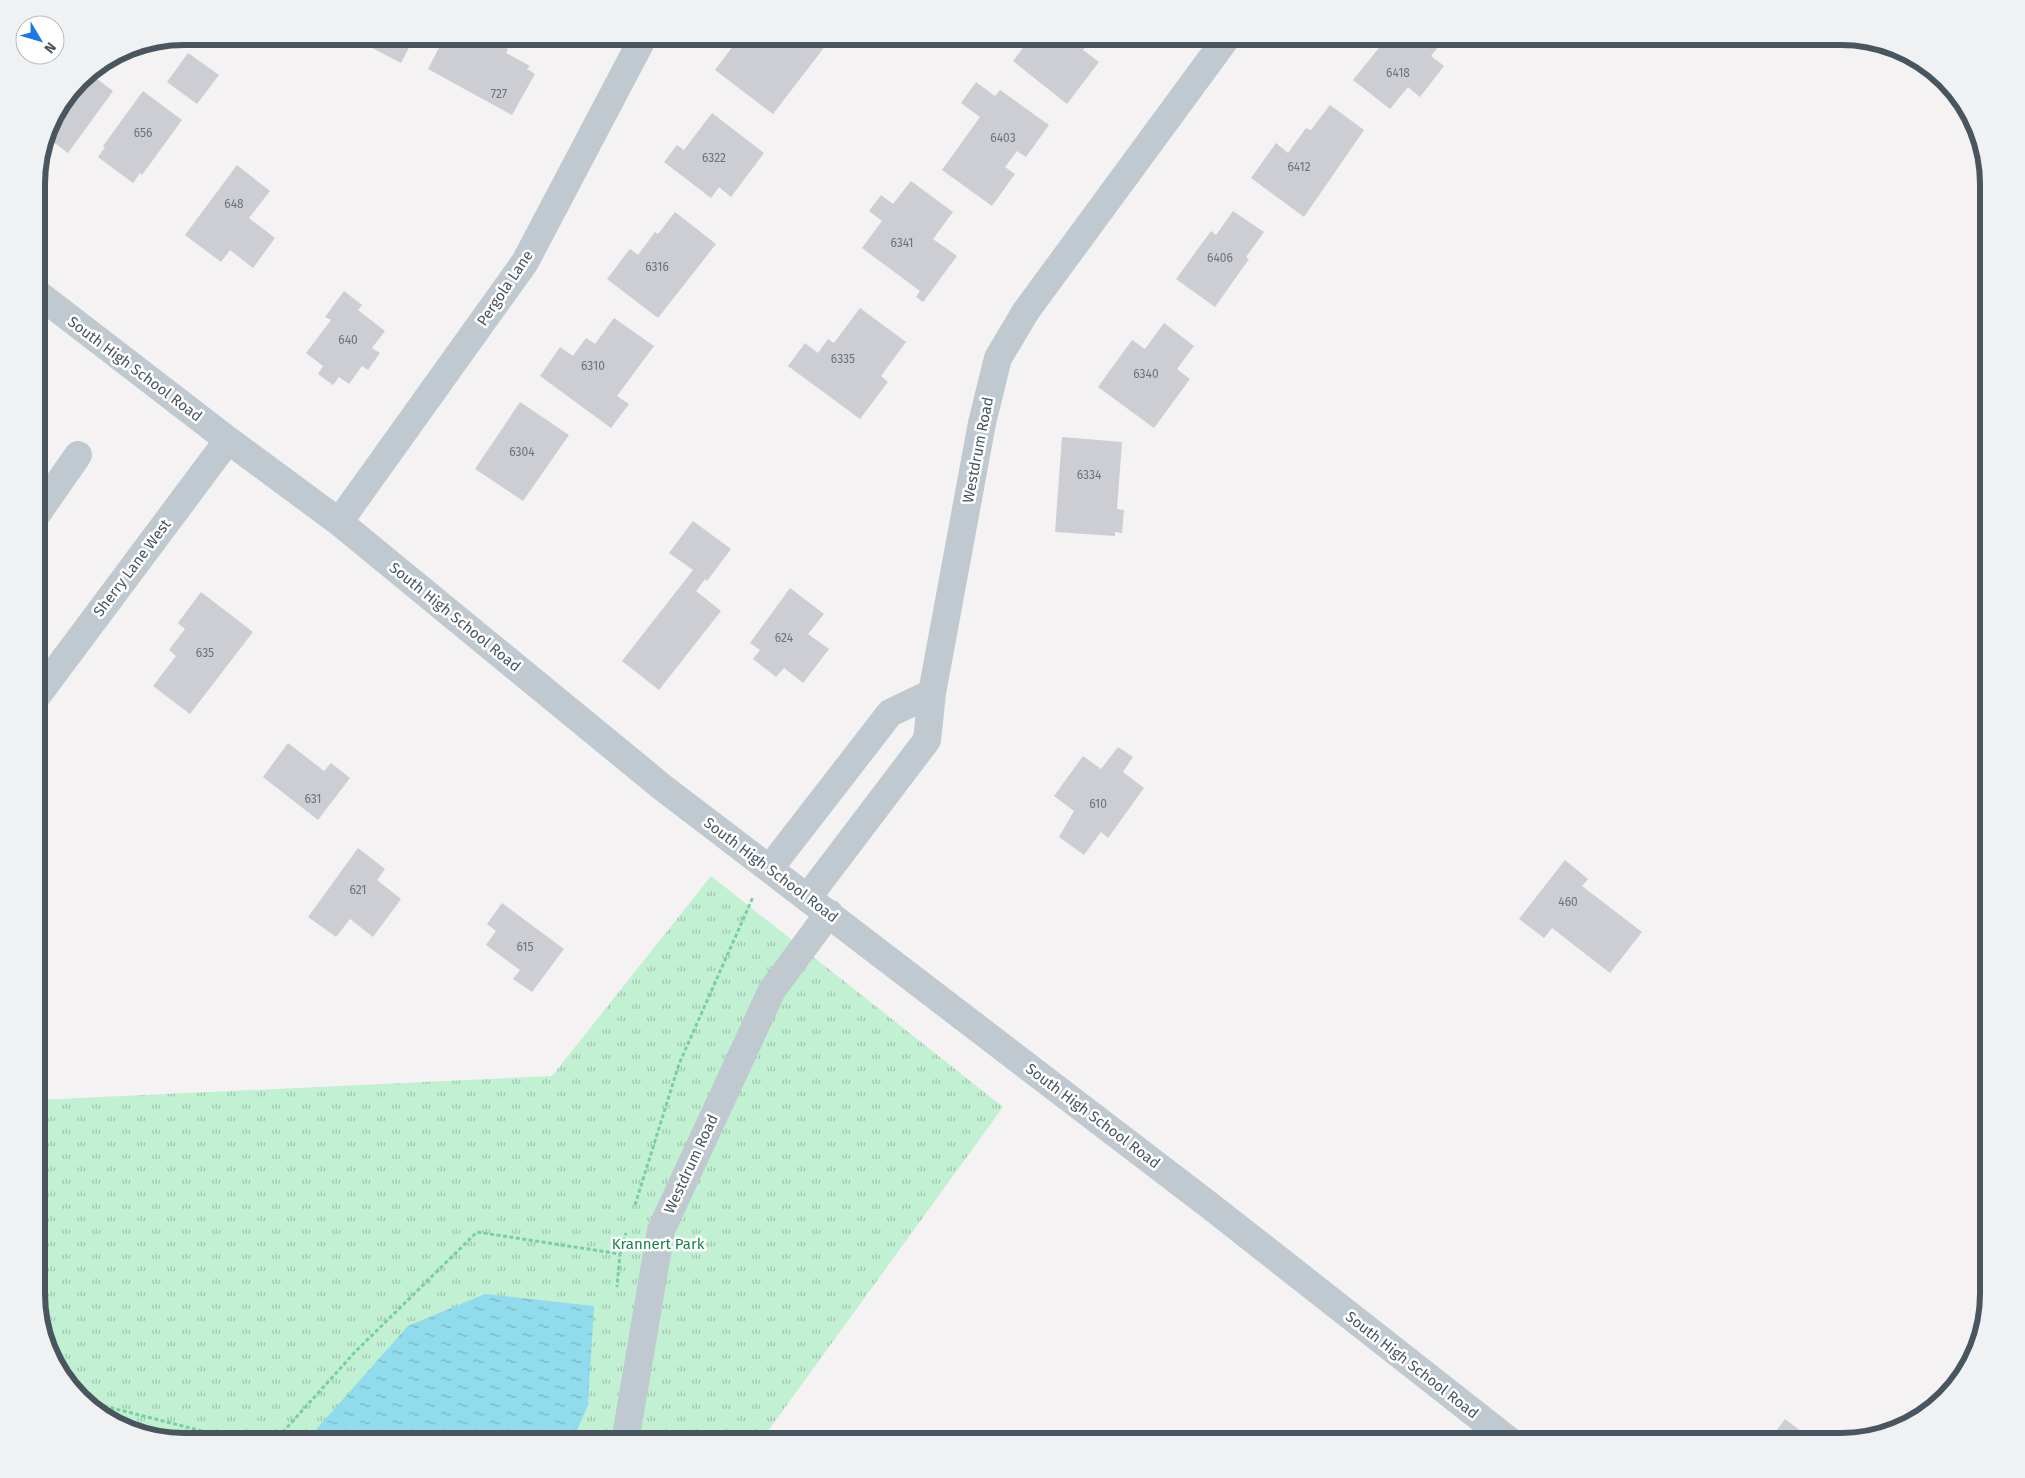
<svg xmlns="http://www.w3.org/2000/svg" width="2025" height="1478" font-family="'Fira Sans',sans-serif">
<defs>
<pattern id="park-tufts" width="24" height="20" patternUnits="userSpaceOnUse" patternTransform="scale(1.25)"><rect width="24" height="20" fill="#c2f0d3"/><path d="M3 7l-1-3M5 7V3M7 7l1-3M15 17l-1-3M17 17v-4M19 17l1-3" fill="none" stroke="#a0c5ae"/></pattern>
<pattern id="water-ripples" width="26" height="14" patternUnits="userSpaceOnUse" patternTransform="scale(1.25)"><rect width="26" height="14" fill="#90dbec"/><path d="M2 4q2-2 4 0t4 0M15 11q2-2 4 0t4 0" fill="none" stroke="#78b4c2"/></pattern>
</defs>
<rect width="100%" height="100%" fill="#f4f2f2"/>
<path fill="url(#park-tufts)" d="M711,876L1003,1107L760,1442H184L136,1434L94,1411L56,1368L37,1304V1100L552,1076Z"/>
<path fill="url(#water-ripples)" d="M485,1294L594,1306L588,1405L572,1442H305L408,1326Z"/>
<path fill="#ccced4" d="M349,36H415L401,63Z
M445,36H484L508,49L506,53L530,66L527,69L535,74L512,115L428,69Z
M752,36H815L826,45L773,114L715,70L736,42L744,48Z
M1032,36H1094L1083,50L1099,62L1067,104L1013,61Z
M1385,36H1447L1431,56L1444,66L1420,97L1408,87L1390,109L1353,80L1387,38Z
M188,53L219,75L197,104L167,82Z
M89,73L113,91L68,153L49,139L52,136L46,132L48,127L80,79Z
M976,82L995,96L1000,90L1049,125L1026,157L1017,151L1005,167L1015,174L992,206L942,170L980,117L961,103Z
M143,91L182,120L142,175L140,173L133,183L98,157L105,147L103,146Z
M1330,105L1364,130L1304,217L1251,178L1276,143L1288,153L1306,128L1311,130Z
M712,113L764,153L731,197L719,187L711,198L664,162L677,145L684,150Z
M237,165L270,191L249,218L275,238L253,268L230,250L221,262L185,235Z
M911,181L953,212L933,239L957,256L923,302L916,297L920,291L862,248L882,221L869,211L881,195L893,204Z
M1233,211L1264,232L1246,257L1249,259L1215,307L1176,279L1211,231L1216,235Z
M675,212L716,244L658,318L607,279L630,249L638,255L655,232L658,234Z
M344,291L362,305L358,310L385,331L372,348L380,353L368,370L362,366L349,384L339,377L333,385L318,374L323,366L306,353L331,320L325,317Z
M860,308L906,342L881,376L888,382L860,419L788,366L805,343L818,353L828,339L834,343Z
M614,318L654,346L617,396L629,404L611,428L540,376L560,347L573,356L586,338L595,344Z
M1164,323L1194,346L1177,369L1190,379L1154,428L1098,387L1132,340L1145,349Z
M520,402L569,435L523,501L475,469Z
M1062,437L1122,442L1117,509L1124,510L1122,533L1115,532V536L1055,532Z
M693,521L731,549L707,581L705,579L696,591L721,611L659,690L622,661L693,570L669,553Z
M790,588L824,614L808,634L829,649L803,683L784,668L776,677L753,659L760,650L750,643Z
M201,592L253,632L190,714L153,686L176,656L169,650L185,629L178,623Z
M288,743L324,771L331,763L350,778L318,820L263,777Z
M1118,747L1133,757L1123,772L1144,788L1108,838L1101,832L1084,855L1059,837L1074,811L1054,796L1083,756L1101,769Z
M358,848L385,869L377,880L401,899L373,937L350,919L336,937L308,917Z
M1565,860L1588,879L1582,886L1642,932L1610,973L1552,928L1544,938L1519,919Z
M502,903L564,949L532,992L513,979L520,970L486,945L496,931L487,924Z
M1785,1419L1815,1442H1768Z"/>
<g fill="none" stroke-linecap="round" stroke-linejoin="round">
<path stroke="#7acea3" stroke-width="3" stroke-dasharray="4 2.5" stroke-linecap="butt" d="M635,1205L679,1064L753,897
M620,1254L626,1233
M85,1401L229,1438L252,1442
M274,1442L355,1352L477,1232L620,1254L617,1287"/>
<path stroke="#c0c9d0" stroke-width="28" d="M37,293L228,440L339,522L662,787L1209,1205L1511,1442
M37,514L78,455
M339,522L525,262L644,36
M37,696L228,440
M770,868L890,713L932,693
M808,897L927,740L932,693L982,423L998,358L1026,311L1228,36
M625,1442L661,1230L772,990L829,913"/>
</g>
<g text-anchor="middle" dominant-baseline="central" stroke-width="5" stroke-linejoin="round" paint-order="stroke">
<g font-size="12" fill="#6a737c">
<text x="1398" y="73">6418</text>
<text x="499" y="94">727</text>
<text x="143" y="133">656</text>
<text x="1003" y="138">6403</text>
<text x="714" y="158">6322</text>
<text x="1299" y="167">6412</text>
<text x="234" y="204">648</text>
<text x="902" y="243">6341</text>
<text x="1220" y="258">6406</text>
<text x="657" y="267">6316</text>
<text x="348" y="340">640</text>
<text x="843" y="359">6335</text>
<text x="593" y="366">6310</text>
<text x="1146" y="374">6340</text>
<text x="522" y="452">6304</text>
<text x="1089" y="475">6334</text>
<text x="784" y="638">624</text>
<text x="205" y="653">635</text>
<text x="313" y="799">631</text>
<text x="1098" y="804">610</text>
<text x="358" y="890">621</text>
<text x="1568" y="902">460</text>
<text x="525" y="947">615</text>
</g>
<g font-size="15" fill="#49555f" stroke="#fff">
<text transform="translate(505 288) rotate(-56)">Pergola Lane</text>
<text transform="translate(135 369) rotate(37)">South High School Road</text>
<text transform="translate(978 450) rotate(-79)">Westdrum Road</text>
<text transform="translate(132 568) rotate(-53)">Sherry Lane West</text>
<text transform="translate(455 617) rotate(39)">South High School Road</text>
<text transform="translate(771 870) rotate(37)">South High School Road</text>
<text transform="translate(1093 1116) rotate(37)">South High School Road</text>
<text transform="translate(691 1164) rotate(-65)">Westdrum Road</text>
<text transform="translate(1412 1365) rotate(38)">South High School Road</text>
</g>
<g font-size="15" fill="#19824b" stroke="#fff">
<text x="658" y="1244">Krannert Park</text>
</g>
</g>
<path d="M0 0H2025V1478H0ZM184 45H1841A139 139 0 0 1 1980 184V1294A139 139 0 0 1 1841 1433H184A139 139 0 0 1 45 1294V184A139 139 0 0 1 184 45Z" fill="#f0f1f2" fill-rule="evenodd"/>
<path fill="none" stroke="#49555f" stroke-width="6" d="M184 45H1841A139 139 0 0 1 1980 184V1294A139 139 0 0 1 1841 1433H184A139 139 0 0 1 45 1294V184A139 139 0 0 1 184 45Z"/>
<g transform="translate(40 40) rotate(128)"><circle r="24" fill="#ffffff" stroke="#b6bbbf"/>
<path d="M0-4L9 19L0 12L-9 19Z" fill="#1c78e4"/>
<text y="-8" font-size="14" font-weight="bold" text-anchor="middle" fill="#49555f">N</text>
</g>
</svg>
